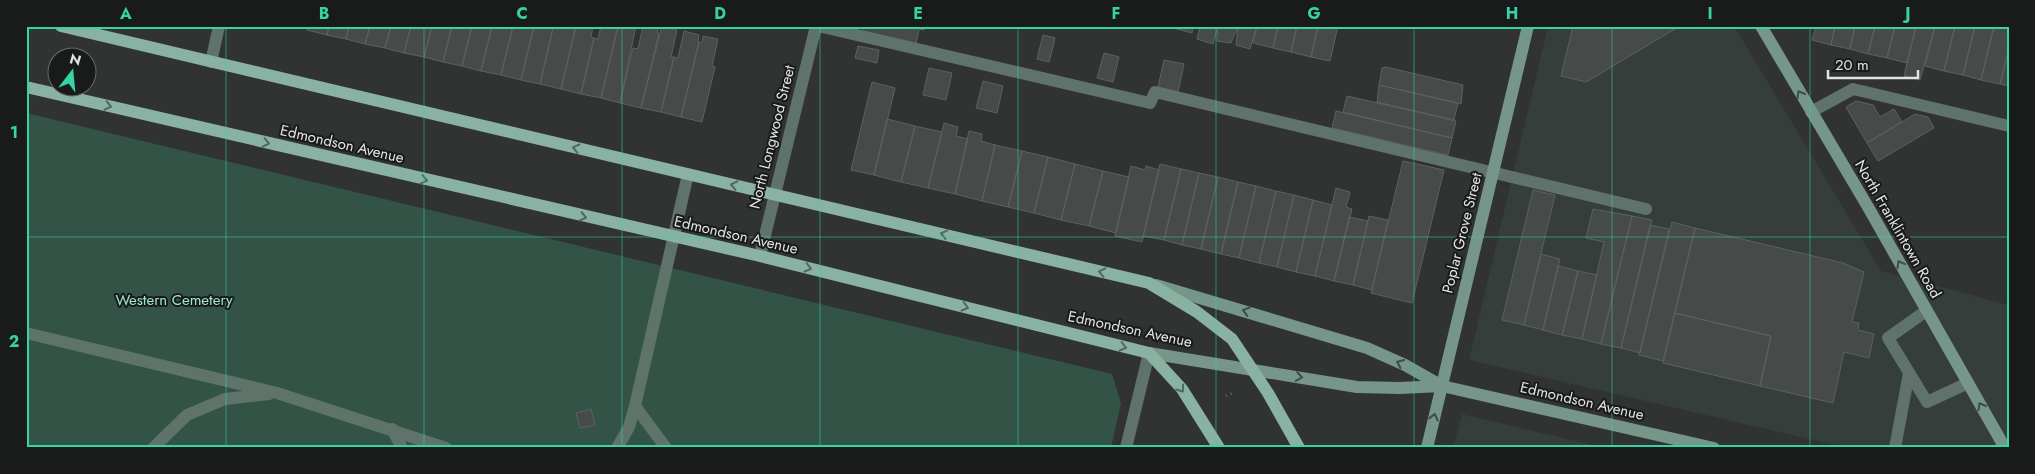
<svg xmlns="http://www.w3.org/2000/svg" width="2035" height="474" font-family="Jost,sans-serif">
<rect width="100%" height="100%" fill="#303332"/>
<path fill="#353e3a" d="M1548,26H1734L1881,271L2009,305V448H1848L1469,360Z
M1462,414L1605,448H1453Z"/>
<path fill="#345347" d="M26,113L1112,374L1121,403L1111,448H26Z"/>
<path fill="#464a48" stroke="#5d615f" d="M308,26H329L327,35L307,30Z
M329,26H349L346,39L327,35Z
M349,26H370L365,44L346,39Z
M370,26H391L385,48L365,44Z
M391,26H411L404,53L385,48Z
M411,26H432L424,57L404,53Z
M432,26H452L443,62L424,57Z
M452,26H472L462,66L443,62Z
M472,26H492L481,71L462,66Z
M492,26H513L501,75L481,71Z
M513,26H534L521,80L501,75Z
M534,26H551L553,28L540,84L521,80Z
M558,26H576L561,89L540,84L553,28L558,29Z
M576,26H593L591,37L594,38L581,94L561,89Z
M601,26H618L601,98L581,94L594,38L598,39Z
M618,26H636L620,103L601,98Z
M643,26H659L657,33H659L641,108L620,103L633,48L638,49Z
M662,26L677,30L671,57H674L661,112L641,108Z
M864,26H925L924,30L919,29L916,44L862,34Z
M1174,26H1193L1192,33L1173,28Z
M1200,26H1218L1213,44L1197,39Z
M1218,26H1238L1231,43L1217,41Z
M1238,26H1257L1250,49L1236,45Z
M1257,26H1278L1273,48L1253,43Z
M1278,26H1297L1291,52L1273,48Z
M1297,26H1318L1311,57L1291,52Z
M1318,26H1338L1330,61L1311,57Z
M1573,26H1680L1586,82L1561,76Z
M1816,26H1835L1831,45L1812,40Z
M1835,26H1855L1850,49L1831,45Z
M1855,26H1875L1868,54L1850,49Z
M1875,26H1895L1887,58L1868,54Z
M1895,26H1916L1907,63L1887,58Z
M1916,26H1935L1920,80L1904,76Z
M1935,26H1955L1944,71L1925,66Z
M1955,26H1975L1963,75L1944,71Z
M1975,26H1994L1981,80L1963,75Z
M1994,26H2009V48L2000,84L1981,80Z
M684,31L699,35L698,42H699L681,117L661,112L674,57L678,58Z
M1043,35L1055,38L1049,62L1037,59Z
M703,36L718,39L712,66L715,67L702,122L681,117L699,42L702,43Z
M858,46L879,50L877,63L855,58Z
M2009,48V86L2000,84Z
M1104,53L1119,57L1113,82L1097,78Z
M1164,60L1184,64L1178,92L1158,87Z
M1386,67L1463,85L1461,104L1379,85L1382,68Z
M929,68L952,73L946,100L923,95Z
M983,81L1003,86L997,113L976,108Z
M872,82L895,88L874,175L851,170Z
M1379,85L1458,103L1454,120L1377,102Z
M1347,96L1456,121L1452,138L1343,112Z
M1856,101L1873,105L1880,117L1894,109L1902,122L1867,143L1846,107Z
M1336,111L1452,138L1448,155L1332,128Z
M1915,114L1928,117L1934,128L1878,161L1867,143Z
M887,119L915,126L901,182L874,175Z
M944,123L958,127L956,136L968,139L955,194L928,188Z
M915,126L942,132L928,188L901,182Z
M969,131L982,134L981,141L995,145L982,201L955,194Z
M995,145L1022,151L1008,207L982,201Z
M1022,151L1048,157L1034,213L1008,207Z
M1048,157L1075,164L1061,220L1034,213Z
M1403,161L1444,170L1412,303L1371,293Z
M1075,164L1103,171L1089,226L1061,220Z
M1160,164L1181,169L1164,240L1143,236Z
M1131,166L1145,170L1146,166L1159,170L1142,242L1115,236Z
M1181,169L1199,173L1182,245L1164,240Z
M1103,171L1129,177L1116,233L1089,226Z
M1199,173L1218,177L1201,249L1182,245Z
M1218,177L1238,182L1221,254L1201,249Z
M1238,182L1256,186L1239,258L1221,254Z
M1256,186L1276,191L1259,263L1239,258Z
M1336,188L1350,192L1346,207L1352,209L1334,281L1315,276Z
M1533,190L1555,195L1524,325L1502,320Z
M1276,191L1294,195L1277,267L1259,263Z
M1294,195L1313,200L1296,272L1277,267Z
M1313,200L1332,205L1315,276L1296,272Z
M1593,209L1632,216L1601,344L1582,339L1604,242L1586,238Z
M1369,216L1388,220L1372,290L1353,285Z
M1632,216L1652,220L1621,348L1601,344Z
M1349,217L1368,221L1353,285L1334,281Z
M1672,222L1695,228L1663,361L1639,355Z
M1650,225L1669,229L1640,353L1621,348Z
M1695,228L1843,263L1864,272L1852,322L1859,323L1858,330L1874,334L1869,358L1844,352L1833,403L1760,386L1771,336L1675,313Z
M1541,254L1560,259L1543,330L1524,325Z
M1558,266L1578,271L1562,335L1543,330Z
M1578,271L1597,275L1582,339L1562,335Z
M1675,313L1771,336L1760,386L1663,363Z
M591,409L595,425L580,428L576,413Z"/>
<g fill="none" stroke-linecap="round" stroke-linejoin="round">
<path stroke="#686b6a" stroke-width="3" stroke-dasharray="1 4" stroke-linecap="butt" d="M1226,396L1235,392"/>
<path stroke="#5f736b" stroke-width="12" d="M818,26L1150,103L1155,92L1646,209
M211,62L219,26
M1811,112L1853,89L2009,126
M1926,311L1888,338L1927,402L1968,383
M26,333L277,393L446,448
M635,406L666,448
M392,429L402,448
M153,448L187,415L225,399L269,394
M617,448L629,427L635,406L688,174
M1895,448L1909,373"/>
<path stroke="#5f736b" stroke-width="12" d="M760,256L816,26
M1126,448L1149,353"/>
<path stroke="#77968a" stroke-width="12" d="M1761,26L1868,207L2005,448
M1156,285L1367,348L1405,365L1442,386
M1149,353L1357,387L1399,388L1442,386L1714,448
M1427,448L1528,26"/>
<path stroke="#89b2a2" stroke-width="12" d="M61,26L1149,283L1197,312L1232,339L1268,393L1299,448
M26,87L760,256L1149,353L1182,389L1219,448"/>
</g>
<defs><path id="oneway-chevron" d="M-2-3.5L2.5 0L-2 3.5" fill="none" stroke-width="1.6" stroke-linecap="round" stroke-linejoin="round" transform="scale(1.25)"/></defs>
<g stroke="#3f4c47">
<use href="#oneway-chevron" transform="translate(1800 94) rotate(-120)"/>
<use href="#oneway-chevron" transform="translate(1900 264) rotate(-119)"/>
<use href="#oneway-chevron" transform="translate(1246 311) rotate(-164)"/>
<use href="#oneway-chevron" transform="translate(1400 363) rotate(-155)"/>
<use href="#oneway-chevron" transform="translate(1299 377) rotate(9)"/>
<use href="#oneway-chevron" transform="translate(1981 406) rotate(-120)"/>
<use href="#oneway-chevron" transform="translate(1434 417) rotate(-76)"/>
</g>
<g stroke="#51665e">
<use href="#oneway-chevron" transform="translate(108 106) rotate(13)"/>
<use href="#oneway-chevron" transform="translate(266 143) rotate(13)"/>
<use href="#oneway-chevron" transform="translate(576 148) rotate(-167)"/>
<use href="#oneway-chevron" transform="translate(424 180) rotate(13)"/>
<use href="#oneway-chevron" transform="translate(734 185) rotate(-167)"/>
<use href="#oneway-chevron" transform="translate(583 217) rotate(13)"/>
<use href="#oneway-chevron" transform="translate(944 234) rotate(-167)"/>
<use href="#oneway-chevron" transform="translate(808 268) rotate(14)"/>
<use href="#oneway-chevron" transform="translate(1102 272) rotate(-167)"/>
<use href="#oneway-chevron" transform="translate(965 307) rotate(14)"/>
<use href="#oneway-chevron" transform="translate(1123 347) rotate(14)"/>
<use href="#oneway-chevron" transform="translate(1181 389) rotate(54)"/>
</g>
<path fill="none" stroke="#35d4a7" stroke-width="1" stroke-opacity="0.55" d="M226,26V448M424,26V448M622,26V448M820,26V448M1018,26V448M1216,26V448M1414,26V448M1612,26V448M1810,26V448M26,237H2009"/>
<g text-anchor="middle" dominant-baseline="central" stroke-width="4" stroke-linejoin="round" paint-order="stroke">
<g font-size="15" fill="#e2e4e3" stroke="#191b1a">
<text transform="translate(772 137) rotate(-76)">North Longwood Street</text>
<text transform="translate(342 144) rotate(13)">Edmondson Avenue</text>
<text transform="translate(1898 229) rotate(60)">North Franklintown Road</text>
<text transform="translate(1462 233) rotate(-76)">Poplar Grove Street</text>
<text transform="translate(736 235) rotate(13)">Edmondson Avenue</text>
<text transform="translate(1130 329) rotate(12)">Edmondson Avenue</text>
<text transform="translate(1582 401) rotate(13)">Edmondson Avenue</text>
</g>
<g font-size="15" fill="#9ae9cc" stroke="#191b1a">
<text x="174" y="300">Western Cemetery</text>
</g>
</g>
<rect width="2035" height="474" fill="none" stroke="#191b1a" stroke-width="55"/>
<g transform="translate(72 72) rotate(16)"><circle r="24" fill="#191b1a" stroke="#696b6a"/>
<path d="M0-4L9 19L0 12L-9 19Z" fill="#35d4a7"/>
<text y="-8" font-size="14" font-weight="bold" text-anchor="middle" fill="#e2e4e3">N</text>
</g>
<path d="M1828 70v8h90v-8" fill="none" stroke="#e2e4e3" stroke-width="2.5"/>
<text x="1835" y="70" font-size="15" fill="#e2e4e3" stroke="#191b1a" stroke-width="4" paint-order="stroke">20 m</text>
<rect x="28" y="28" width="1980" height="418" fill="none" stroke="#35d4a7" stroke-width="2"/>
<g font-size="16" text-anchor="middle" font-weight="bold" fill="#35d4a7">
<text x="126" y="19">A</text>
<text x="324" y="19">B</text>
<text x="522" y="19">C</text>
<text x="720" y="19">D</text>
<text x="918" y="19">E</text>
<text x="1116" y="19">F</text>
<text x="1314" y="19">G</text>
<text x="1512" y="19">H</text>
<text x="1710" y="19">I</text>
<text x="1908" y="19">J</text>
<text x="14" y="138">1</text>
<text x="14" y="347">2</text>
</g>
</svg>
